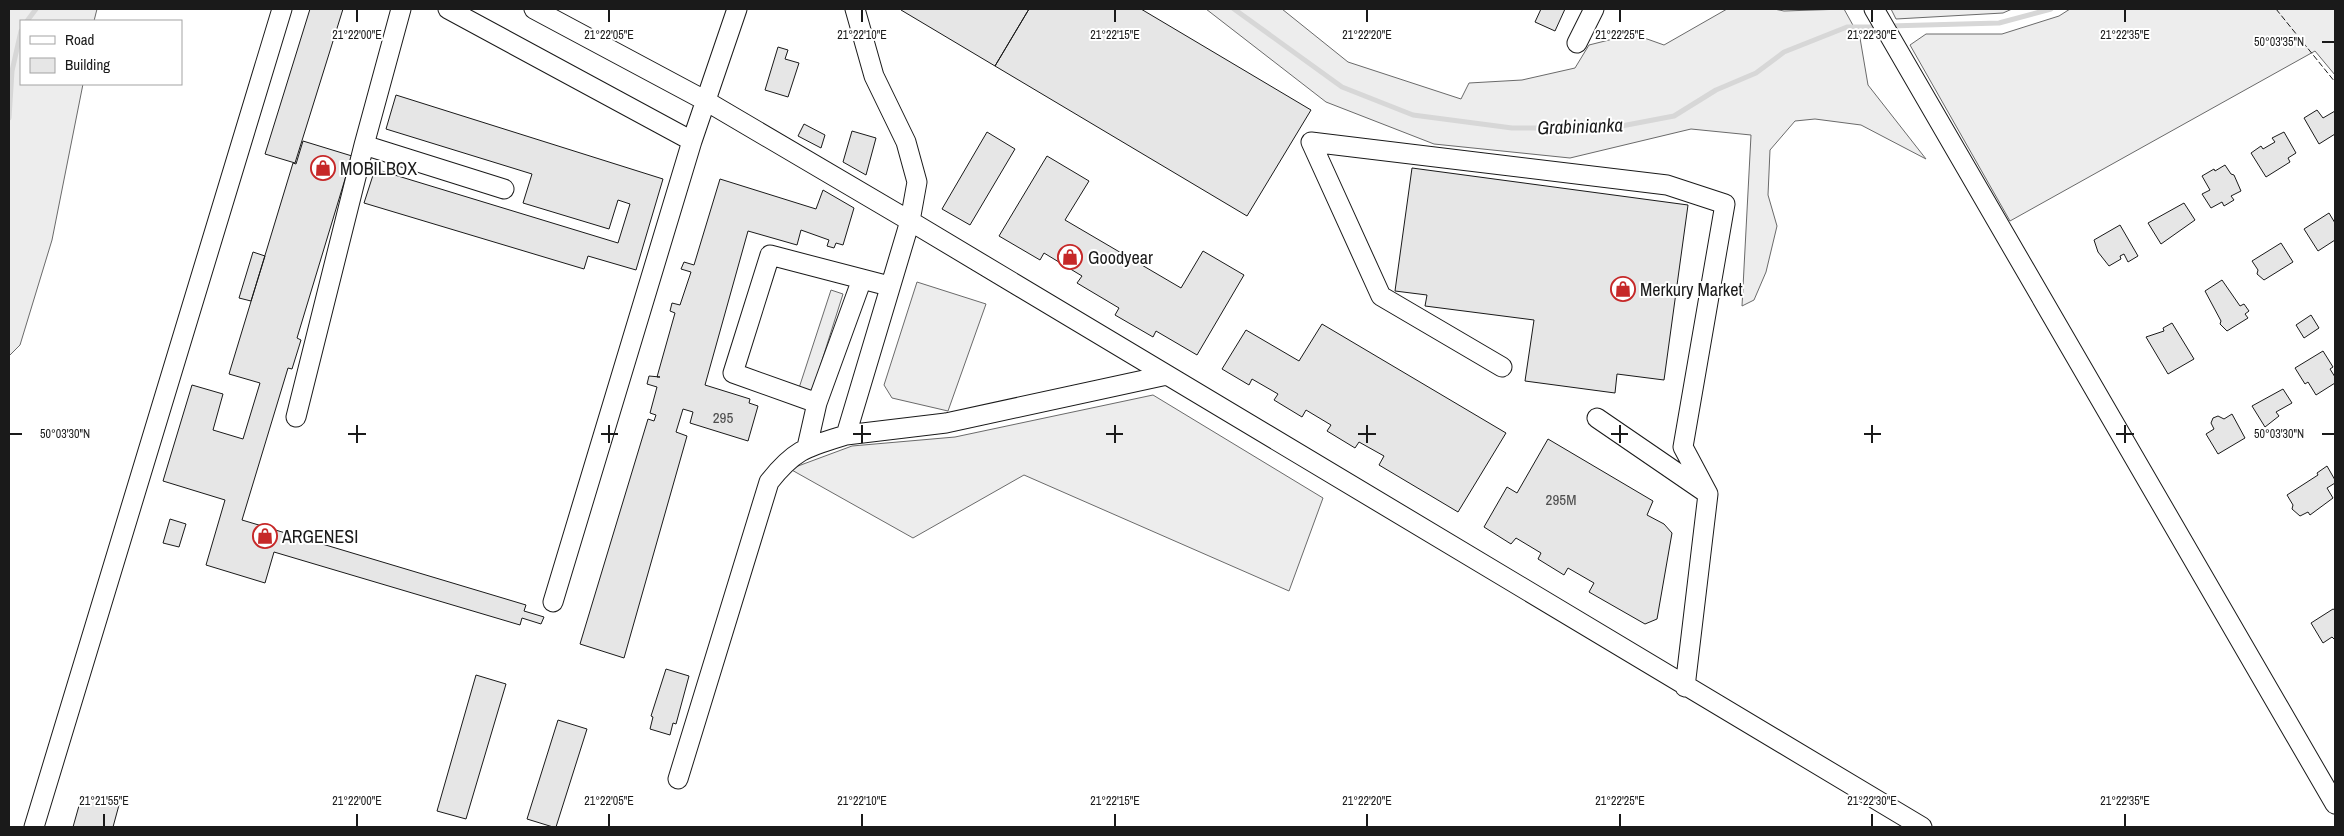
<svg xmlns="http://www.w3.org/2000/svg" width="2344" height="836" font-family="'Archivo Narrow',sans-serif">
<rect width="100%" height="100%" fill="#fff"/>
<path fill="#ededed" stroke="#6a6a6a" d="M9,9H97L94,21H21V84H83L52,240L20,345L9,356Z
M1206,9H1282L1348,62L1461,99L1469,83L1522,80L1575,68L1589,45L1633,34L1664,45L1727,9H1774L1784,11L1844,9L1860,38L1868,85L1926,159L1861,125L1815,119L1795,121L1770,150L1768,195L1777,226L1766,272L1754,300L1742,306L1751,135L1691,129L1570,158L1434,144L1326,102Z
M1891,9H2012L2003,13L1896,19Z
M2070,9H2335V75L2315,51L2010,221L1910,45L1926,34H2002L2059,16Z
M917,282L986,304L948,411L892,398L884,385Z
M831,290L843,294L812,392L799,388Z
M1153,395L1323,498L1289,591L1024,475L913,538L790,469L852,446L955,437Z"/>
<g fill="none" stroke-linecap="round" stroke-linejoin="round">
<path stroke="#d7d7d7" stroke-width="5" d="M1234,9L1342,87L1413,115L1512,128H1611L1674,116L1716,90L1756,73L1784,52L1847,27H1878
M27,21L36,9
M1889,26L1999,23L2051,9
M9,118L12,71L21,31"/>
</g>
<path fill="#e6e6e6" stroke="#1a1a1a" d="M310,9H343L295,163L265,154Z
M902,9H1029L995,66L901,10Z
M1029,9H1141L1311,110L1247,216L995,66Z
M1541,9H1565L1555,31L1535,22Z
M778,47L788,50L785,59L799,63L788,97L765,90Z
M396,95L663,179L636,270L588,256L584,269L364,203L375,169L618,243L630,204L618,200L609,229L523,203L532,174L386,129Z
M2317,110L2323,118L2335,111V134L2319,144L2304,118Z
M804,124L825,135L821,148L798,136Z
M852,131L876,138L866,175L843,162Z
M987,132L1015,149L970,225L942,209Z
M2284,132L2296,153L2288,158L2290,162L2266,177L2251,153L2261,146L2263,149L2275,142L2272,138Z
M303,141L352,156L297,338L301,340L292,369L288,368L242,520L526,605L524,611L544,617L541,624L522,618L520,625L274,552L265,583L206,565L225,500L163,481L192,385L223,394L213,430L243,439L260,383L229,374L293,163L296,164Z
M1047,156L1089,181L1065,220L1181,288L1203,251L1244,275L1197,355L1156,331L1153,337L1115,315L1119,308L1077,283L1082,276L1044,253L1040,260L999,236Z
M2225,165L2231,174L2234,175L2241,191L2231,196L2234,200L2224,206L2222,202L2211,208L2202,194L2210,190L2202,176L2214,169L2215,171Z
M1412,168L1688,205L1664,380L1617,374L1615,393L1525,381L1534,320L1425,306L1427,295L1395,291Z
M720,179L816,209L823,190L854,208L843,245L836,243L834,248L827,246L829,240L801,230L797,245L748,231L705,385L750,399L749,403L758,406L748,441L690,423L693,412L683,409L676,432L687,436L624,658L580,644L648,419L654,421L656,415L650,413L657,387L647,384L649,376L660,377H657L675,313L670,311L672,303L680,305L691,272L681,269L684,262L694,265Z
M2184,203L2195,220L2161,244L2148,223Z
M2329,213L2335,223V240L2318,251L2304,229Z
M2120,225L2138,256L2128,262L2124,254L2120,256L2121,259L2109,266L2098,252L2094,240Z
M2281,243L2293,262L2264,280L2257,274L2258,270L2252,261Z
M253,252L265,256L251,301L239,298Z
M2222,280L2240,306L2244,304L2249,311L2245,314L2248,318L2227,331L2220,324L2221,321L2205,291Z
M2311,315L2319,328L2304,338L2296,325Z
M2172,323L2194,359L2168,374L2146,337L2164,331L2163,328Z
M1322,324L1506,433L1458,512L1379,465L1384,456L1359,442L1355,448L1327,431L1331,425L1306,410L1302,417L1274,400L1278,394L1252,379L1249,385L1222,369L1246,330L1299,361Z
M2323,351L2333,367L2330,369L2335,377V383L2316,395L2308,382L2305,384L2295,368Z
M2283,389L2292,403L2276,412L2279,416L2265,427L2252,406Z
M2232,414L2245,438L2218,454L2206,434L2214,429L2211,423L2213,418L2218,416L2224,419Z
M1548,439L1653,501L1647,515L1664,524L1672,533L1657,619L1645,624L1589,592L1594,583L1568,568L1564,575L1538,559L1541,553L1516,538L1511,544L1484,527L1507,487L1517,493Z
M2327,466L2335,480V483L2327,488L2333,498L2310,515L2308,512L2300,516L2292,509L2293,505L2287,495L2318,475L2317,473Z
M170,519L186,524L179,547L163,543Z
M2333,609L2335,610V640L2332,637L2323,643L2311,623Z
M666,669L689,676L676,724L673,723L670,735L650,729L653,717L651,716Z
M476,675L506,684L466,819L437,811Z
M558,720L587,729L556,827H553L527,819Z
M82,795L119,805L113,827H73Z"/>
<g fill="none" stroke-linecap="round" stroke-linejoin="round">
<defs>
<path id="minor" d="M401,9L364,145L504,189
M448,9L692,141L737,9
M534,9L706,101L910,221L917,182L906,142L874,76L855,9
M1874,9L2335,804
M1577,43L1594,9
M862,279L817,403L733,373L770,255L889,286
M1502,367L1381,296L1311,142L1667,185L1725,204L1683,447L1708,494L1685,687
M1167,375L946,423L846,435L910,221L1922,827
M296,417L364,145
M1597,418L1705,492
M807,447L817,403
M553,602L692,141
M678,779L769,482C795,449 807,447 846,435
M34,827L282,9"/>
</defs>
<use href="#minor" stroke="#1a1a1a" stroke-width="21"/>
<use href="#minor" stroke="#fff" stroke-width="19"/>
<path stroke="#1a1a1a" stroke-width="1" stroke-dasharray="6 2.5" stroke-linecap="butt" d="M2276,9L2335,82"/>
</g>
<path fill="none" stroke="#1a1a1a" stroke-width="2" d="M357,10V22M609,10V22M862,10V22M1115,10V22M1367,10V22M1620,10V22M1872,10V22M2125,10V22M2322,42H2334M357,425V443M609,425V443M862,425V443M1115,425V443M1367,425V443M1620,425V443M1872,425V443M2125,425V443M10,434H22M348,434H366M601,434H618M853,434H871M1106,434H1123M1358,434H1376M1611,434H1628M1864,434H1881M2116,434H2134M2322,434H2334M104,814V826M357,814V826M609,814V826M862,814V826M1115,814V826M1367,814V826M1620,814V826M1872,814V826M2125,814V826"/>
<defs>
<symbol id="shop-ring" viewBox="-11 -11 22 22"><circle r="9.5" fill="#fff" stroke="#c62828" stroke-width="1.5"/><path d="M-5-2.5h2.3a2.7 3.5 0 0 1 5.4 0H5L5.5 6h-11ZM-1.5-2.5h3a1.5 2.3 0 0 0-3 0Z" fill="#c62828"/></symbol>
</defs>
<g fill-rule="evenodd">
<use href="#shop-ring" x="309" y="154" width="28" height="28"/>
<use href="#shop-ring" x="1056" y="243" width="28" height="28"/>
<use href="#shop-ring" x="1609" y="275" width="28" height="28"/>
<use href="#shop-ring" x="251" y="522" width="28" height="28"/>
</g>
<g text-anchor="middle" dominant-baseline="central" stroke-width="4" stroke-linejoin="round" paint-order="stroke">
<g font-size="15" fill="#4d4d4d">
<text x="723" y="417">295</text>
<text x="1561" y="499">295M</text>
</g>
<g font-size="18" fill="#1a1a1a" stroke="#fff" text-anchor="start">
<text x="340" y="168">MOBILBOX</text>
<text x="1088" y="257">Goodyear</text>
<text x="1640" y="289">Merkury Market</text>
<text x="282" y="536">ARGENESI</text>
</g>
<g font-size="19" font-style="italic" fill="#1a1a1a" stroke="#fff">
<text transform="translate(1580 126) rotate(-2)">Grabinianka</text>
</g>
</g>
<g font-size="12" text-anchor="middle" fill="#1a1a1a" stroke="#fff" stroke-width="4" stroke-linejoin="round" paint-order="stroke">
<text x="357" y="39">21°22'00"E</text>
<text x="609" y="39">21°22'05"E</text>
<text x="862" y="39">21°22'10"E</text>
<text x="1115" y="39">21°22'15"E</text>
<text x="1367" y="39">21°22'20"E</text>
<text x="1620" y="39">21°22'25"E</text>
<text x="1872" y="39">21°22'30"E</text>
<text x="2125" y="39">21°22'35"E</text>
<text x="2279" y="46">50°03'35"N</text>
<text x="65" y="438">50°03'30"N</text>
<text x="2279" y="438">50°03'30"N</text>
<text x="104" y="805">21°21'55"E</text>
<text x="357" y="805">21°22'00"E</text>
<text x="609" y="805">21°22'05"E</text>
<text x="862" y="805">21°22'10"E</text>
<text x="1115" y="805">21°22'15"E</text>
<text x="1367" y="805">21°22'20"E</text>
<text x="1620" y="805">21°22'25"E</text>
<text x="1872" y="805">21°22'30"E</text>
<text x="2125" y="805">21°22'35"E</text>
</g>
<rect width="2344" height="836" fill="none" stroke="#1a1a1a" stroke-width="20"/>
<rect x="20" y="20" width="162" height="65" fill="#ffffff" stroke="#a3a3a3"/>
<rect x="30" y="36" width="25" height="8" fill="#ffffff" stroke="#a3a3a3"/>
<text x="65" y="45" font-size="15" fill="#1a1a1a">Road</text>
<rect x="30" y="58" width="25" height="15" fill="#e6e6e6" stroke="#a3a3a3"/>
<text x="65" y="70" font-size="15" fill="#1a1a1a">Building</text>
</svg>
